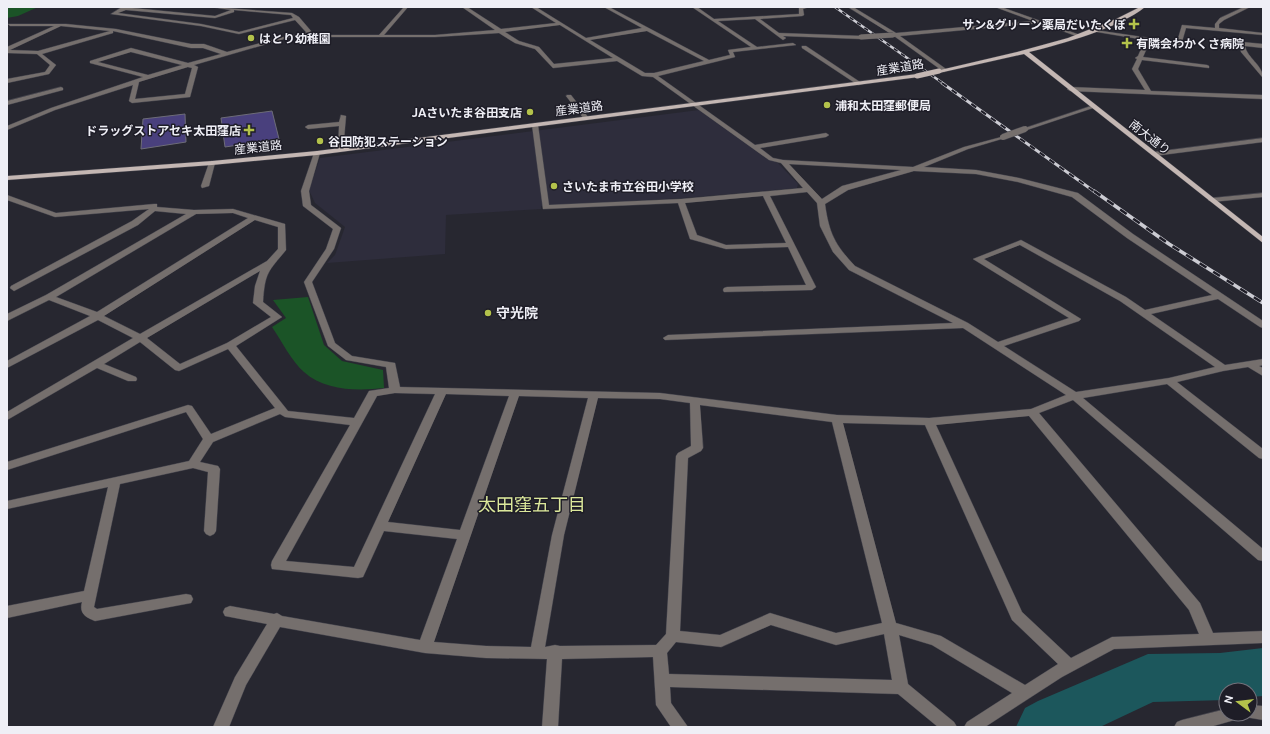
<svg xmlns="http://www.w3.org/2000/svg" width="1270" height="734" font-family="Ubuntu,'Noto Sans JP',sans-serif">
<rect width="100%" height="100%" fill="#272730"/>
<path fill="#2e2d3c" d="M699,110L767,159L778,163L798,184L797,188L683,198L541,206V209L446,215L445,254L327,263L335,255L345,227L315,203L309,190L320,158Z"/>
<path fill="#1b5427" d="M7,7H38L18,16L7,18Z
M308,297L324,345L342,361L383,370L384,388C358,391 325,391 304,372C292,362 281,340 272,327L286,318L273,300Z"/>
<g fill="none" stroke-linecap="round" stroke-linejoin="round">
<path fill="#1c575c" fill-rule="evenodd" d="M1263,648V696L1250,697V690H1226V700L1153,702L1100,727H1016L1025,708L1038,701L1148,654L1220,653Z"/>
</g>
<path fill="#49407d" stroke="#6d6c78" d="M272,111L279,139L225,147L221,118Z
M185,114L186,142L141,149L143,119Z"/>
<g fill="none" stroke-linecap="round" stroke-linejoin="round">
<defs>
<path id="minor" d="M122,7L215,16L231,10L211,7L292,13L299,17L311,31L310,35H379L404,7H408L384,35H435L495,30L462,7H467L501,29L556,23L531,7H536L586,38L642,28L604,7H609L709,60L730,55L728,50L751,47L692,7H697L714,19L799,14V7H809L803,9L804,15L802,16L760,19L779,33L863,36L861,39L783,36L786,38L783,40L755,19L718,21L757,47L793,43L796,45L733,52L735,57L658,76L755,145L826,133L829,135L826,137L760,148L773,158L783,160L913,167L964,147L1005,136V138L968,149L924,167L976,170L1019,178L1078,193L1133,234L1263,321V328L1260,327L1218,299L1151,314L1225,365L1263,359V365L1259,366L1263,368V376L1248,367L1223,371L1177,382L1263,449V459L1259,458L1167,384L1083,398L1263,549V561L1258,560L1073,400L1039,413L1200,603L1213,633L1263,631V643L1114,649L1062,677L985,727H964L967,722L1012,693L932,645L899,635L908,684L954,722L957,727H938L898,694L670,687L671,703L688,727H671L656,705L653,657L562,659L558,727H542L547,659L486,658L425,653L280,627L246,685L229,727H213L235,677L267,624L225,616L223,612L225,608L230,606L274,614L277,613L282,616L420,640L457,539L384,531L363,577L358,578L272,569L271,565L272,561L350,425L285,417L280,414L213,442L200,462L218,466L220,469L216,531L214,534L210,536L206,534L204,531L208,472L193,468L120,484L94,607L97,609L186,594L191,595L193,599L191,603L95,621C85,617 79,613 82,602L7,618V606L84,591L108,487L7,509V501L189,461L203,439L186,412L7,470V462L188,405L192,406L211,434L275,408L228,349L179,371L175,370L140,342L104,364L136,377L137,379L136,381H128L97,368L7,420V412L133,338L98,320L7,368V361L90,316L49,300L7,321V314L46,295L186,214L155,211L138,225L14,291L10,288L11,286L132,221L149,209L55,217L7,200V195L56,213L154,204H157V207L194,210L233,209L285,224L286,250C268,272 265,272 263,302L282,317L236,346L288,411L354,418L369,391L389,388L386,367L346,360L328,346L304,282L326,249L333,229L303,206L301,191L314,153L317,151L320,153L309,191L311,205L341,228L334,249L312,282L335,343L352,356L395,363L400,387L660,393L837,415L929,418L1031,409L1066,395L963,328L665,340L663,338L668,335L953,323L849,270L833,252L820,226L817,203L807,192L770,196L816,287L812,290L724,292L723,290L724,288L727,287L806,285L788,247L726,249L690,239L678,203L543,209L532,125L535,123L538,125L549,205L681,199L803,188L781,163L769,160L653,77L642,76L617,61L553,68L535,49L515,43L499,33L435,37H291L194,65L198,67L190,97L132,103L129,101L133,85L55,110L7,130V126L51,108L143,77L90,63V61L131,48L188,63L221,54L203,48H191L113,31V33L42,54L56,65L49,74L7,83V79L45,72L50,65L37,54L7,53V47L54,26H10L8,24H66L116,29L191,44H204L227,52L291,35H305L306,32L295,20L239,34L201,26L111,14ZM126,10L215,18L234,12V10L291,15L293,18L239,32L201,24L118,13ZM560,25L613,58L554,64L539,47L519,41L505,32ZM61,26L110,31L38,51L10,50ZM647,31L704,61L654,73H645L590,40ZM131,52L182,65L148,75L98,62ZM188,67L192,68L185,94L135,99L139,82ZM789,164L901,170L842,186L822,199ZM914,171L976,174L1018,182L1072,197L1127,238L1212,295L1145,310L1126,297L1021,240L973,259L1069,318L998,342L968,323L855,266C835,245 829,233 825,204L848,190ZM763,196L786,243L726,245L697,235L685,203ZM233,213L248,218L97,312L56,297L196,214ZM255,220L278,227V249L267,261L140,334L104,316ZM1020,245L1120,301L1215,367L1169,378L1076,392L1004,346L1079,321L1081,319L984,259ZM260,271L255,286L253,303L271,317L227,343L180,364L147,338ZM395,393L435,394L354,567L286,561L377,396ZM446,394L509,396L460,530L388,522ZM519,396L588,398L552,535L531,647L486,646L434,642ZM598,398L660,399L690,403L691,446L678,453L676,456L666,634L656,645L560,646L555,645L545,647L564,535ZM700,405L832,422L882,623L836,633L770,613L720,635L680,631L688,458L701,451L703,448ZM1029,416L1189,610L1199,634L1112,637L1071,658L1022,612L936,425ZM843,423L925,425L1012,620L1058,664L1025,685L941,636L896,623ZM771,625L836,645L884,634L892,680L669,674L667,653L676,642L721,647Z
M848,7H853L896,33L1033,21L995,7H1001L1083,36L1079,37L1040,23L900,36L946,69L947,70L944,72L894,36H891V34Z
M1244,7H1250L1224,20L1219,24V28L1263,33V35L1186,28L1181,45L1150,41L1143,57L1207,65L1209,66V68L1142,60L1138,69L1151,91L1263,95V99L1070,91L1067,89L1070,87L1145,90L1132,69L1137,59L1135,58L1138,56L1145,40L1097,32L1095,30L1177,42L1182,25L1215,28V24L1220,18Z
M1242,42L1263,44V48L1245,46C1247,58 1263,65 1263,78L1241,52L1239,44Z
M802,46H806L863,84L858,85L802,48Z
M61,87L63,88V90L7,105V101Z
M567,95H571L588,117V119H584L566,96Z
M1091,106L1096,107L1027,130L1022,129Z
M341,115L346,116L343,151L338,150L339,126L308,129L305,127L308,125L339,122Z
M1263,138V142L1154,156L1151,154L1154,152Z
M212,161L215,163L209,186L202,188L201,186L209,163Z
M1263,193V197L1212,202L1208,200L1212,198Z
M1250,705L1263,706V720L1245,717L1243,714H1250Z
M1226,709V714H1241L1238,719L1210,727H1174L1177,722L1182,720Z"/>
<path id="major" d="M1140,7H1145C1119,28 1062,44 1029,52L1263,237V243L1024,54L939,73L936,71L1017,52L1068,38L1118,18Z
M917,74L919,75V77L317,155L212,165L7,180V176L212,161L317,151Z"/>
</defs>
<use href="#minor" stroke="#43434c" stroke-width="1"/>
<use href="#major" stroke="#43434c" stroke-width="1"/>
<use href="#minor" fill="#756f6d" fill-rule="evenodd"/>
<use href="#major" fill="#c4b7b3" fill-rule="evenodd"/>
<defs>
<path id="rail-far2" d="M835,7L944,84"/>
<path id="rail-far1" d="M942,83L1095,192"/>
<path id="rail" d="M1094,191L1169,244L1263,303"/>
</defs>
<use href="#rail-far2" stroke="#cbcbd2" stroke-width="2.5"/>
<use href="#rail-far1" stroke="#cbcbd2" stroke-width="3"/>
<use href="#rail" stroke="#cbcbd2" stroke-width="3.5"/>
<use href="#rail-far2" stroke="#1e1d27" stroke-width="1.5" stroke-dasharray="4.5" stroke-linecap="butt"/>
<use href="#rail-far1" stroke="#1e1d27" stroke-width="2" stroke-dasharray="6" stroke-linecap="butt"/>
<use href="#rail" stroke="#1e1d27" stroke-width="2.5" stroke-dasharray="8" stroke-linecap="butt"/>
<defs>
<path id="minor-bridge-far1" d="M861,37L893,35"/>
<path id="minor-bridge" d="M1003,137L1025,129"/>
<path id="major-bridge" d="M917,76L939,71"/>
</defs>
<use href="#minor-bridge-far1" stroke="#43434c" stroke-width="5.5" stroke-linecap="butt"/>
<use href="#minor-bridge" stroke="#43434c" stroke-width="7" stroke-linecap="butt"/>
<use href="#major-bridge" stroke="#43434c" stroke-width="5.5" stroke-linecap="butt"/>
<use href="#minor-bridge-far1" stroke="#756f6d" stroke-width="5"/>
<use href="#minor-bridge" stroke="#756f6d" stroke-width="6"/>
<use href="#major-bridge" stroke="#c4b7b3" stroke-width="5"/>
</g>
<g fill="#b3c24b" stroke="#1e1d27" stroke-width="1.5">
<path d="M1132 18h4v4h4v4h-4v4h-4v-4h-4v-4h4z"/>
<circle cx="251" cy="38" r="4"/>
<path d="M1125 37h4v4h4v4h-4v4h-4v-4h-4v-4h4z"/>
<circle cx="827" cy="105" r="4"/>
<circle cx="530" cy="112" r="4"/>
<path d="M247 124h4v4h4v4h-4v4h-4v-4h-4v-4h4z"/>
<circle cx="320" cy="141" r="4"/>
<circle cx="554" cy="186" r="4"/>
<circle cx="488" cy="313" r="4"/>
</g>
<g text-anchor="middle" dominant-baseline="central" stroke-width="3" stroke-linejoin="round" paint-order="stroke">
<g font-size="12" font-weight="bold" fill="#efeff6" stroke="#1e1d27" text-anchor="start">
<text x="1126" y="24" text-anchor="end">サン&amp;グリーン薬局だいたくぼ</text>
<text x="259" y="38">はとり幼稚園</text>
<text x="1136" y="43">有隣会わかくさ病院</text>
<text x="835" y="105">浦和太田窪郵便局</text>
<text x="522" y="112" text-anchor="end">JAさいたま谷田支店</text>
<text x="241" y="130" text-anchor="end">ドラッグストアセキ太田窪店</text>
<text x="328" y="141">谷田防犯ステーション</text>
<text x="562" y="186">さいたま市立谷田小学校</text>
</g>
<g font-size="12" fill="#efeff6" stroke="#1e1d27">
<text transform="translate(900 67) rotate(-9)">産業道路</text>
<text transform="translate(579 108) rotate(-7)">産業道路</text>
<text transform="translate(1150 137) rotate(38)">南大通り</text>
<text transform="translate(258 147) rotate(-6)">産業道路</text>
</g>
<g font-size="14" font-weight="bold" fill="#efeff6" stroke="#1e1d27" text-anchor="start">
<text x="496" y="313">守光院</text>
</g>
<g font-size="18" fill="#dce89b" stroke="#1e1d27">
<text x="532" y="504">太田窪五丁目</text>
</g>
</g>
<rect width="1270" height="734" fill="none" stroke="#efeff6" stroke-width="16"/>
<g transform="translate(1238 702) rotate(285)"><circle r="19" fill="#1e1d27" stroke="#72717a"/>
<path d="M0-3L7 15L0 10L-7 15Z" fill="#b3c24b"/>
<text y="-6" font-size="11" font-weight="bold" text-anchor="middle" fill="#efeff6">N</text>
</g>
</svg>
